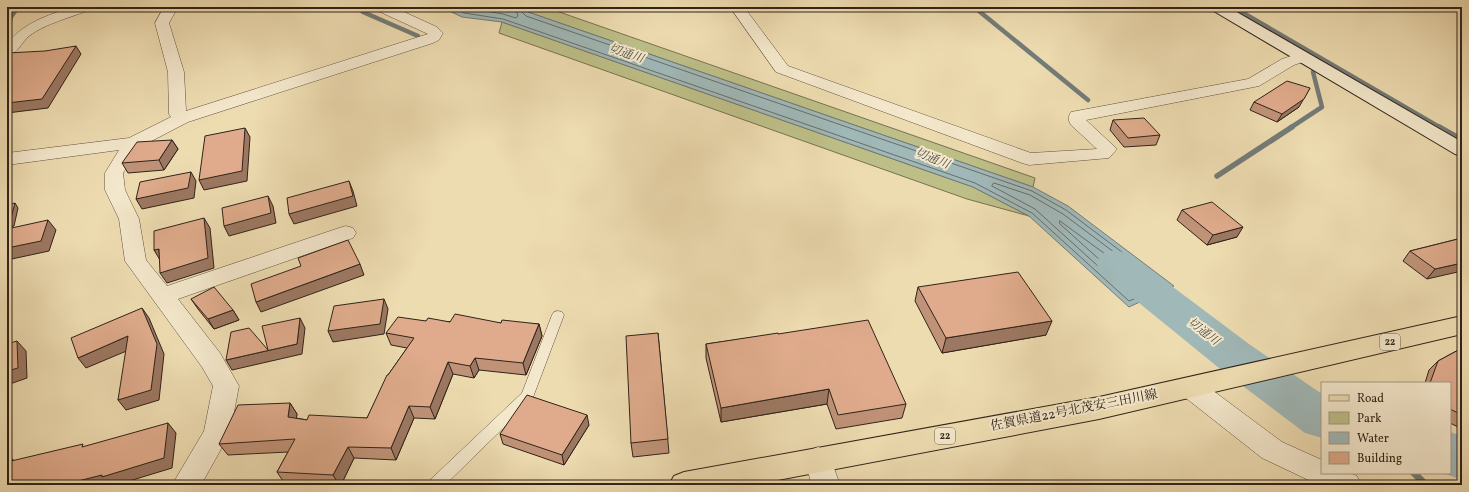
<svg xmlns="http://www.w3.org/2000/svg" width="1469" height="492" font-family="Vollkorn,'Noto Serif JP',serif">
<rect width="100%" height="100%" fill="#eedcb1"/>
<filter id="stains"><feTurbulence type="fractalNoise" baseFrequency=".005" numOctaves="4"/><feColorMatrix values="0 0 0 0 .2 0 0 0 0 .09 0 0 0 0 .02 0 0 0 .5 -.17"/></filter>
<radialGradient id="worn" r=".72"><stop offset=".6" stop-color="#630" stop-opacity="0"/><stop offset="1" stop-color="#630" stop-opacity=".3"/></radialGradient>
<path fill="#bebf88" stroke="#777150" d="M532,7H545L1035,178L1033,187L528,12Z
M502,22L973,187L1029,216L967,199L499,33Z"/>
<path fill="#a0b8b8" stroke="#737c78" d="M441,7H522L528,12L1033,187L1068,206L1174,286L1129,307L1029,216L973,187L502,22L462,17Z"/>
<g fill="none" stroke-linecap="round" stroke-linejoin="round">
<path stroke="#686e68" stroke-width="1" d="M451,7L464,13L503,19L975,183L1032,213L1129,301L1164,286L1163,283L1066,210L1032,191L526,16L521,11L520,7
M462,7L503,14L516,18L518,16L515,7
M994,183L1030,195L1063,214L1154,282V285L1130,295L1035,209L992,186Z
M1060,221L1142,281V284L1131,288L1060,224Z"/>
<path stroke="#737c78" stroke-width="4.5" d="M358,7L363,12L418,36
M974,7L1088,100
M1233,7L1441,128
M7,33L11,17L18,7
M1290,128L1322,107L1313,72"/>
<path stroke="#737c78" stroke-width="5.5" d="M1439,127L1462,140
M1217,176L1292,127"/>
<path stroke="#737c78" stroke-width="7" d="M1414,473L1426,485"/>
<path fill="#a0b8b8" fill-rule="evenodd" d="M1115,250L1129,254L1249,344L1322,394V438L1305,433L1219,368L1101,272L1096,263L1101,254Z
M1450,432L1462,436V480L1443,473H1450Z"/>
<defs>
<path id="lane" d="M558,311L562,312L564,315L532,400L445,485H428L430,480L522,393L552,315L554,312Z"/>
<path id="street" d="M71,7H91L89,10C70,18 46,23 29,36C21,43 17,54 7,57V43C27,21 45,17 71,7Z
M164,7H178L169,23L184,72L186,111L428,34L376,10L374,7H393L437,27L443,33L439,40L433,43L188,122L140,147L123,173L125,190L139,219L146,260L167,286L339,228L346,226L353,228L356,233L353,238L178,299L220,353L239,386L230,433L201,485H172L204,431L213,386L202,367L125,261L119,219L105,190V173L119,150L7,165V153L129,138L171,117L169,114L168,72L155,23Z
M730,7H744L788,66L1031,153L1097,149L1071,125C1068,120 1068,117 1071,112L1248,79L1282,59L1303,52L1308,54L1311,57L1308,60L1294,65L1259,86L1086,120L1117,149L1109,158L1029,165L1022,163L776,72Z
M1191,378L1200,381L1282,442L1322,460V473H1350L1357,476L1361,485H1319L1262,458L1182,395L1178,388L1182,381Z
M818,447L828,451L840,485H812L804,459L808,451Z"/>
<path id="secondary" d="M1210,7H1228L1462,142V156L1455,154L1212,10Z"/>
<path id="primary" d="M1462,316V334L1099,419L752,485H669L674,476L684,472L1099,397Z"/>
</defs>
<use href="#lane" stroke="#60513f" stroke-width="1"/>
<use href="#street" stroke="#60513f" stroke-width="1"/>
<use href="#secondary" stroke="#302319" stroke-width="2"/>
<use href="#primary" stroke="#302319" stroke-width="2"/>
<use href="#lane" fill="#f4e8cc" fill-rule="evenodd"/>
<use href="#street" fill="#f4e8cc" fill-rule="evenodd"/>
<use href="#secondary" fill="#f4e8cc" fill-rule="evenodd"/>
<use href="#primary" fill="#eedcb1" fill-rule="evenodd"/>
</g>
<path fill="#c09378" stroke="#302319" d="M1254,102L1299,107L1277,122L1250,110Z
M1113,120L1160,135L1156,145L1124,147L1110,130Z
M172,140L178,149L164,170L128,173L122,163Z
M1182,210L1237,237L1207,245L1177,220Z
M1462,238L1427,279L1403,261L1410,251Z
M918,287L1046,335L942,353L915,301Z
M191,299L233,310L239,320L214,329L198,309Z
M426,321L539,324L542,336L526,375L479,370L474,378L453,374L435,419L414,418L396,460L354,458L341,485H305L285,484L277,472L288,452L228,455L219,444L290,403L297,414L296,418L307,420L367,418L388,375L407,348L391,345L386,333Z
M658,333L669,453L633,457L631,443Z
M778,334L906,404L902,418L836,429L827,404L721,422L706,358V344Z
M1462,348V429L1450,423V383H1425L1429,370L1438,361Z
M589,425L564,465L503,444L500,434Z"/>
<path fill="#9c7862" stroke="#302319" d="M76,46L81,54L48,108L7,113V103Z
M1310,88L1299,107L1277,122L1282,114Z
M245,128L250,137L247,181L204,190L199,180Z
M172,140L178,149L164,170L159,160Z
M191,172L196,181L194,198L142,209L136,199Z
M349,181L353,191L357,206L294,224L289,214Z
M268,196L273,206L276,223L229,236L224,226Z
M15,203L18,208L14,226L7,228V222Z
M204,218L210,228L214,268L167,283L160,273Z
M48,220L56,230L49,251L7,260V248Z
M1243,227L1237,237L1207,245L1213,235Z
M159,249L160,260L154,250Z
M1462,263V271L1427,279L1435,269Z
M360,264L364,275L261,312L256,302Z
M384,299L388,309L384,334L333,342L328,331Z
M142,308L149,318L164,354L159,400L126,410L118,400Z
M233,310L239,320L214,329L208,319Z
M300,318L305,328L302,354L232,370L226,360L297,344Z
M1052,321L1046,335L942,353L946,338Z
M539,324L542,336L526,375L523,363Z
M128,336L136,347L86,368L78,358Z
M17,341L26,351L27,378L7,385V371Z
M475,358L479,370L474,378L470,366Z
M448,362L453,374L435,419L430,407Z
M829,389L827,404L721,422V408Z
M290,403L297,414L295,429L288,417Z
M409,406L414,418L396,460L391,448Z
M587,415L589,425L564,465L562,455Z
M168,423L176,433L172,468L116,485H62Z
M348,447L354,458L341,485H339L333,475Z
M9,456L19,465L7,462Z"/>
<path fill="#dfab8c" stroke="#302319" d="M76,46L42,99L7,103V53L45,51Z
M1287,81L1310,88L1304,99L1282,114L1254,102Z
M1144,118L1160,135L1128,138L1113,120Z
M245,128L242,171L199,180L205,136Z
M172,140L159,160L122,163L137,142Z
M191,172L188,188L136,199L140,182Z
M349,181L353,196L289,214L287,198Z
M268,196L271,213L224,226L222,208Z
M1212,202L1243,227L1213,235L1182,210Z
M15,203L10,221L7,222V205Z
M204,218L208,258L160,273L159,249L154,250V231Z
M48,220L41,241L7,248V229Z
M1462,238V263L1435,269L1410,251Z
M348,240L360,264L256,302L251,284L301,266L298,258Z
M1018,272L1052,321L946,338L918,287Z
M214,287L233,310L208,319L191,299Z
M384,299L380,324L328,331L334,306Z
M142,308L157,344L151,390L118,400L128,336L78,358L71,338Z
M455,314L501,323L502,320L539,324L523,363L475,358L470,366L448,362L430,407L409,406L391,448L348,447L333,475L277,472L295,439L219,444L238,405L290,403L288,417L307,420L309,415L367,418L387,375H388L414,338L386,333L398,317L426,321L428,318L450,322Z
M300,318L297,344L226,360L231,332L249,328L268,350L262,326Z
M868,320L906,404L838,415L829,389L721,408L706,344L778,333V334Z
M658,333L668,439L631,443L626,336Z
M17,341L18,368L7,371V344Z
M1462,348V415L1450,409V383H1430L1438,361Z
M527,395L587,415L562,455L500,434Z
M168,423L164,458L102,477V475L62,485H20V484L17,485H7V462L83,444L82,447Z"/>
<g text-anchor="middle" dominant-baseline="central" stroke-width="4" stroke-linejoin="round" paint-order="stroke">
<g fill="#f4e8cc" stroke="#6b5e4f" stroke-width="1">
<rect x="1380" y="334" width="20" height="16" rx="3"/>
<rect x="935" y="428" width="20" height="16" rx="3"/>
</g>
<g font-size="10" font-weight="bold" fill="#302319">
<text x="1390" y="342">22</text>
<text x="945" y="436">22</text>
</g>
<g font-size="12" font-style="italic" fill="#525049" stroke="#f4e8cc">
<text transform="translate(626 54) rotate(19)">切通川</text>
<text transform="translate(932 159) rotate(22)">切通川</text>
<text transform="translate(1203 332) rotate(38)">切通川</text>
</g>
<g font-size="13" fill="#302319" stroke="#f4e8cc">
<text transform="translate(1074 411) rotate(-11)">佐賀県道22号北茂安三田川線</text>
</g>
</g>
<rect width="1469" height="492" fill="none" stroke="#eedcb1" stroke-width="24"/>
<rect x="8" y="8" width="1453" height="476" fill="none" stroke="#302319" stroke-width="2"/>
<rect x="12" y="12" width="1445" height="468" fill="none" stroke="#302319"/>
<rect x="1321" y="382" width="130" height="92" fill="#f4e8cc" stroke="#a69984"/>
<rect x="1329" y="395" width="20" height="6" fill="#eedcb1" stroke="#a69984"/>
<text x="1357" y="402" font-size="12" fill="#302319">Road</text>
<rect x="1329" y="412" width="20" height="12" fill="#bebf88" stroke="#a69984"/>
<text x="1357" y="422" font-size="12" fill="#302319">Park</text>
<rect x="1329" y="432" width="20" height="12" fill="#a0b8b8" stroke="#a69984"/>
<text x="1357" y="442" font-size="12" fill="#302319">Water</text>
<rect x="1329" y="452" width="20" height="12" fill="#dfab8c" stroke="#a69984"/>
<text x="1357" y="462" font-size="12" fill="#302319">Building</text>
<rect width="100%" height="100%" filter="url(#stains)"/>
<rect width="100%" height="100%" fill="url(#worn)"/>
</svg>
